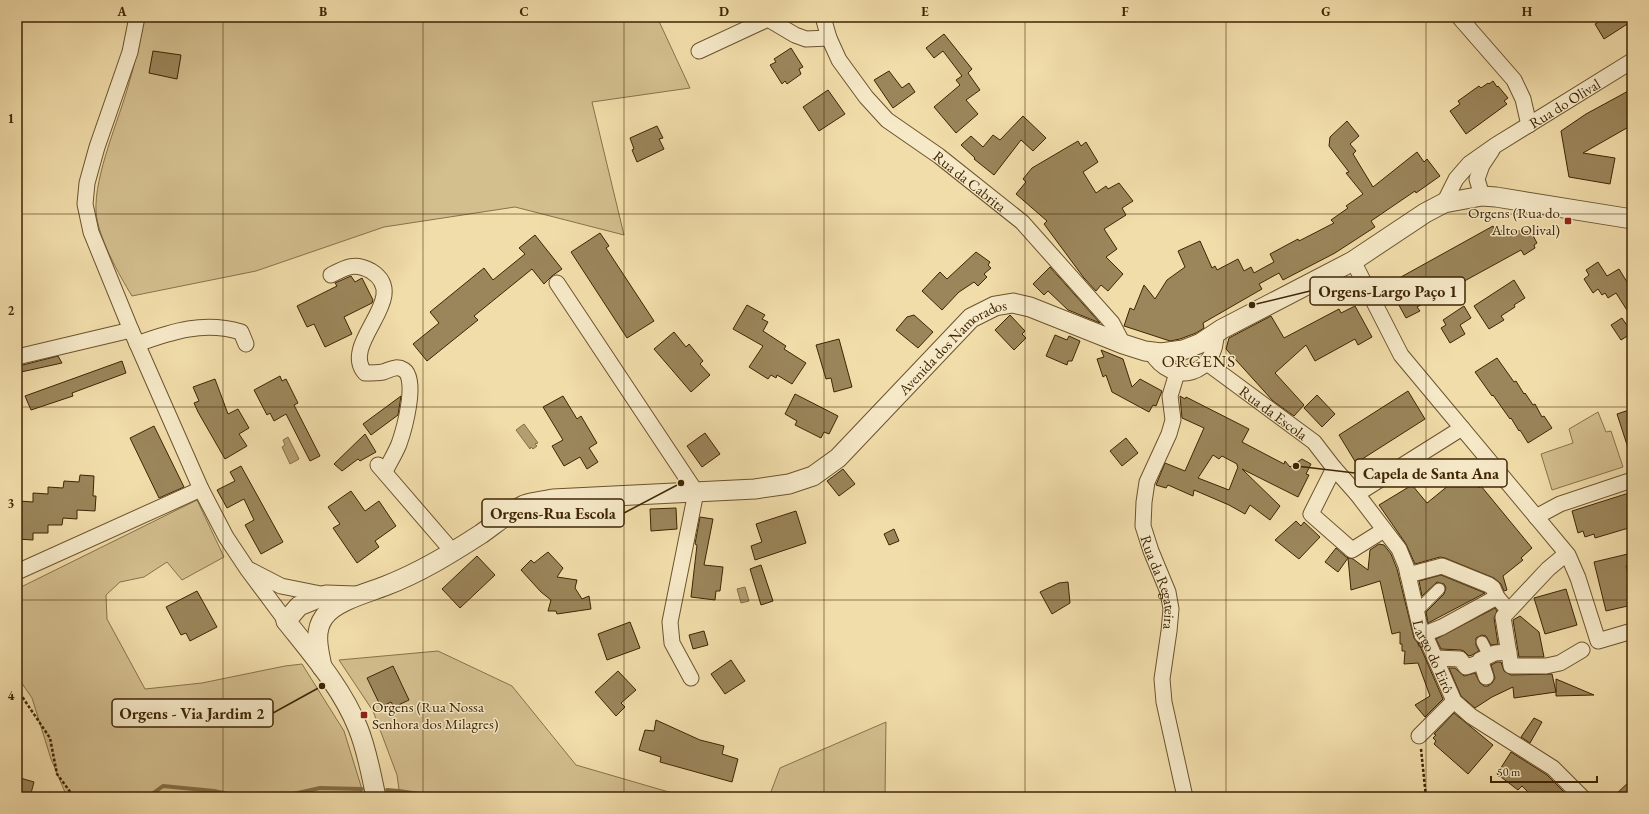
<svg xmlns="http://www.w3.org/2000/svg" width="1649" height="814" font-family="'EB Garamond',serif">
<rect width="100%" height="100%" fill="#f1ddaa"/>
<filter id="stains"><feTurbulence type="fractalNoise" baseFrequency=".005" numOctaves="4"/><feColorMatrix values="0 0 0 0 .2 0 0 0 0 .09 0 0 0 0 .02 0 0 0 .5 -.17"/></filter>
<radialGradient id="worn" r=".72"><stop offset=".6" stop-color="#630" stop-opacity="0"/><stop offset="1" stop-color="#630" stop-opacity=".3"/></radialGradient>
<path fill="#d3be8e" stroke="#887248" d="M144,17H657L690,88L592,102L624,235L515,207L384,227L256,271L132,296C119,275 98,237 96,212C94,175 119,120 129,83C136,61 139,39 144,17Z
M1598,412L1606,432L1611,431L1623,467L1552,490L1541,454L1573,443L1569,429Z
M197,500L224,557L182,580L167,562L144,577L120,582L106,595L107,619L145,689L202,683L285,666L302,664L344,731L361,786V797H67L51,759L32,698L17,676V589Z
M438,651L512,686L576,765L686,797H400L397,775L373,711L339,660Z
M886,722L885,797H769L780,768Z"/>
<path fill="#b49e71" stroke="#856e45" d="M524,424L538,443L535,444L537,446L533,449L531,447L530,449L516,430Z
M288,437L299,459L290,464L282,447L285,445L283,440Z
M745,587L749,601L741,603L737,589Z"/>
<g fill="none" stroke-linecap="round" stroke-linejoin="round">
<path stroke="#856e45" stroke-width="4" d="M387,790C409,791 428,797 449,797
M148,797L163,786L214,791L242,797
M280,797L320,788L362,789
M937,797L949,795"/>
</g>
<path fill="#9b855a" stroke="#3e2503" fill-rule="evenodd" d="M1607,17H1632V21L1604,39L1595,24Z
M944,34L972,69L968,73L980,90L966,100L978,114L956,133L934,107L960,85L956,80L962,76L943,51L934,58L926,48Z
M791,48L803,67L799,69L801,74L787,84L785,81L782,84L770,65L776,62L774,59Z
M153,51L181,55L177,79L149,73Z
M889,71L902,88L909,83L915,92L893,108L874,80Z
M1493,81L1497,87L1498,86L1508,98L1504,101L1507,104L1466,134L1450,111L1460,104L1458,101L1479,86L1481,88L1488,83L1489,84Z
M1632,89V125L1583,153L1615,158L1610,184L1569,177L1561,131L1586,114Z
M828,90L845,114L819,131L803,107Z
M1023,116L1046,138L1033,151L1021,140L994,175L974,159L975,158L961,145L971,136L983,147L993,135L1000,140Z
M1347,121L1359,136L1350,144L1356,151L1353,154L1373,187L1417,152L1424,162L1427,159L1440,176L1416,193L1415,191L1371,221L1375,227L1335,253L1283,280L1279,273L1259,284L1262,289L1203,323L1204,328L1196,333L1180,339L1170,341L1124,326L1130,308L1134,310L1144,285L1155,299L1167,280L1185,267L1178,251L1200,241L1212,268L1215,266L1217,270L1238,259L1244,271L1251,267L1254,273L1274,262L1270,254L1298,239L1299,241L1334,223L1331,220L1348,208L1346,206L1363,194L1346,173L1349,172L1329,146L1330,137Z
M657,126L663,138L659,139L664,149L637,162L632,150L634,149L630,138Z
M1078,141L1081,146L1086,142L1098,162L1083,172L1096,193L1106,186L1108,189L1119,183L1133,201L1122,208L1126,215L1104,229L1117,249L1106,257L1123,274L1108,291L1101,285L1096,291L1084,278L1044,224L1047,221L1016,194L1026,182L1023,179L1032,168Z
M1493,226L1497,233L1505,229L1527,232L1530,230L1537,243L1534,245L1535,248L1524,255L1521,250L1417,307L1420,311L1406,318L1389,287L1402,280L1401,277Z
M600,233L609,246L606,248L654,321L627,338L571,252Z
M535,235L562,269L552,276L544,284L532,269L474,316L478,320L427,361L413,344L439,323L430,312L484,268L493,280L525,254L519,248Z
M976,252L990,262L988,265L991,268L984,274L987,277L978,286L974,282L959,292L942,310L922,291L940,272L947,279Z
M1598,262L1607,276L1619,269L1627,282L1632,279V318L1616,293L1608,298L1605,293L1602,295L1598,289L1593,293L1584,279L1589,275L1586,270Z
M1050,267L1100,323L1068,310L1048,291L1044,295L1033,284Z
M351,276L355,282L362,278L373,300L372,303L344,317L352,334L325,347L314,324L307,327L297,306L337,286L335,283Z
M1514,280L1525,298L1514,305L1515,307L1501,316L1504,320L1489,329L1474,306Z
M747,305L765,315L762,319L768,322L763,331L786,346L784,349L806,363L792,384L777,375L776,378L771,375L768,379L749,367L763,346L733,329Z
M1355,306L1372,337L1358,345L1355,339L1315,361L1306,345L1275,373L1304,405L1294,416L1273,401L1226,349L1229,338L1271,316L1284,338L1339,309L1341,313Z
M1464,306L1471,318L1460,325L1465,334L1450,343L1441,328L1446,325L1443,320Z
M914,315L933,332L918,348L896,330L907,317Z
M1010,315L1025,331L1022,334L1026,338L1014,350L995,330Z
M1622,318L1632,333L1621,340L1611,325Z
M674,332L686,347L689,344L703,361L700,364L710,375L691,392L654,349Z
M1055,335L1067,340L1069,336L1080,341L1072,361H1068L1067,365L1046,356Z
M839,339L852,387L834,392L831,378L826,379L816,345Z
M1101,350L1123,359L1132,387L1140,379L1162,391L1156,406L1153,405L1149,412L1112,392L1106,375L1103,377L1097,359L1104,357Z
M58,356L62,363L21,372L19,366Z
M1497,358L1514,382L1516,381L1524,394L1525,393L1533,405L1535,404L1542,417L1544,416L1552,428L1528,443L1520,430L1519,431L1511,418L1510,419L1493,395L1492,396L1475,372Z
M122,361L126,373L72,393L73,396L31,410L25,396Z
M280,376L282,381L286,379L298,403L294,405L320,456L310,461L286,414L274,421L270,413L267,415L254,390Z
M215,379L228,414L238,409L249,428L239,434L247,446L225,459L198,412L194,403L199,401L193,387Z
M1408,391L1425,419L1356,463L1339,435Z
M795,394L838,416L829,434L824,432L821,438L795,425L797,421L785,414Z
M1317,395L1335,414L1322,427L1304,408Z
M401,396L398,415L371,435L363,424Z
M563,396L577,419L581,416L597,443L589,448L598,462L587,469L580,457L564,466L552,446L563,440L543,407Z
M1180,396L1185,399L1186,397L1249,429L1242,442L1284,464L1285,461L1290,467L1302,459L1311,464L1306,474L1309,475L1298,497L1242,469L1280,506L1270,520L1250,505L1245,514L1229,505L1194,490L1193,496L1168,485L1166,488L1156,485L1165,463L1185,471L1204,428L1182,418ZM1213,455L1219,459L1222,456L1237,464V466L1238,467L1229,490L1198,478Z
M1632,409V453L1630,454L1617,414Z
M154,426L184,487L159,498L130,438Z
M705,433L720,454L702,467L687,446Z
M365,434L376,452L360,461L358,459L342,471L334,464Z
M1126,438L1138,453L1122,466L1110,451Z
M241,466L283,542L261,554L245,525L254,520L244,499L227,508L217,490L235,481L230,472Z
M843,469L855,484L839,496L827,481Z
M1465,472L1479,488L1481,486L1532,548L1521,558L1523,560L1503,576L1507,590L1504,591L1501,584L1494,578L1445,558L1440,557L1415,564L1406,544L1379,505L1412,485L1427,503Z
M80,475L94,476L93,496H96L95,511L77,510V519L63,518L62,525H48V533H33V540L17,539V509H19V501L33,502V493L48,494V487L63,488L64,481L79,482Z
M351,491L365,511L379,501L396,526L375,541L379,547L357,563L333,528L340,524L328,507Z
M1632,492V527L1595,538L1594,534L1585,537L1583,531L1578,533L1572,511Z
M676,508L677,529L651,531L650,509Z
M796,511L806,543L755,560L751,546L762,542L756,524Z
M700,517L713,519L704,565L723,567L720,591H716L715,600L691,597L697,545L695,544Z
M1296,521L1301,526L1304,522L1320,537L1299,559L1275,540Z
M894,529L899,541L889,545L884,534Z
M1379,544L1384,545L1391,554L1397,569L1414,638L1420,646L1443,699L1425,717L1415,705L1430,696L1418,663L1404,664L1405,651H1402V644H1400V632L1392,634L1380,581L1351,590L1348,558L1338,572L1325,562L1336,548L1346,557L1353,559L1368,570L1370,550Z
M548,552L563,568L557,577L577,580L575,588L582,599L589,596L591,609L557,614L556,611H548L551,600L541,592L521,570L531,560L534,563Z
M1632,553V565L1626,566L1632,590V605L1606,611L1594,562Z
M477,556L495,575L460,608L442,589Z
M761,565L773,601L761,605L750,569Z
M1441,575L1485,593L1428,623L1426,612L1444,594L1446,588L1444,584L1437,582L1422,596L1419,581Z
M1068,582L1070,603L1052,614L1040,592L1059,583Z
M1566,589L1577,625L1545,634L1534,598Z
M197,591L217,627L190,641L186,633L181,635L166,607Z
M1495,608L1497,611L1494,618L1498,644L1491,645L1486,636L1482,635L1476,638V645L1479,651L1472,655L1469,656L1464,651L1461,650L1441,649L1436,639Z
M1520,616L1539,632L1544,657H1519L1513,620Z
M630,622L640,648L607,660L598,634Z
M704,631L708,645L693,649L689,635Z
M731,660L745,681L725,694L711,674Z
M1497,662H1501L1504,671L1511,675L1552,674L1556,692L1514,698L1513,687L1492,697L1475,708L1461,696L1449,668H1455L1464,676L1475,673L1480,683L1484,686H1488L1492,683L1495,678L1491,665Z
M393,666L409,700L394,707L391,702L381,707L367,678Z
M618,671L636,690L621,703L625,707L616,716L595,692Z
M1556,679L1594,695L1556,696Z
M1454,713L1493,745L1468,774L1434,744L1436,741L1433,738L1436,735L1434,734Z
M1534,718L1542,722L1530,743L1521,737Z
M656,720L700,740L724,746L722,754L738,759L732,782L660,762L661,757L639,750L645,730L654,731Z
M1511,752L1547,775L1569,797H1533L1522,786L1518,790L1497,774Z
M17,777L34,782L30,797H17Z
M1632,779V797H1613Z"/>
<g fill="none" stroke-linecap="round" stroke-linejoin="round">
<defs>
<path id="pedestrian" d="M1417,611L1439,589
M1482,642L1489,656"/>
<g id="minor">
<path d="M137,17L130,52L97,147L87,183L85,204L91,232L131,330L201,489L226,537L248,570L286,621"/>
<path id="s1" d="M823,17L829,38L839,60L866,97L887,120L939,156L1022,222L1112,323L1123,344"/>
<path d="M1459,17L1514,80L1523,99L1529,125"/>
<path d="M699,51L768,19L795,35L806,39L829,38"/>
<path d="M1482,196L1477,179L1482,165L1492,150"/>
<path id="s2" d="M1444,203L1456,179L1469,164L1496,145L1632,61"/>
<path d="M1353,261L1401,355L1568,555L1578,578L1598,641L1632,631"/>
<path d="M331,275C346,267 355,262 371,271C413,297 339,343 365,373C371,373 377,373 383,372C390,370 396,365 404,370C418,380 404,430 399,444C395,454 389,463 385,472"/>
<path d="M557,283L696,492L670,622L672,643L691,678"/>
<path d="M137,344C173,331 204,321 241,332L246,344"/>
<path d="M1151,352C1172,388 1217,375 1216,333"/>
<path d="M17,357L131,330"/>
<path id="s3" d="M1207,363L1314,442L1334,468"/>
<path id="s4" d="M1177,373L1170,396L1173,420L1169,434L1147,482L1144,502L1143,526L1151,551L1168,592L1171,609L1169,631L1162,679L1164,702L1185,797"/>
<path d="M378,465L453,552"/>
<path d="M1357,494L1462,428"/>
<path d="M1536,517L1560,504L1632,480"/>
<path id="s5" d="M1384,530L1352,550L1311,514L1334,468L1357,494L1399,549L1406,566L1421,631L1428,642L1454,701L1471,716L1553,768L1582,797"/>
<path d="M1566,554L1548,569L1503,617L1511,666H1546L1560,663L1582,650"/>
<path d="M250,570L281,586L326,595"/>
<path d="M17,572L201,489"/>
<path d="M1408,575L1442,566L1489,585L1493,588L1497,597L1508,610"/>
<path d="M1422,635L1442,627L1497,597"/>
<path d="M1435,658L1460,659L1466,667L1481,662L1486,677"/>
<path d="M1481,662L1480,660L1495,653L1509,652"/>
<path d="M1419,736L1454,701"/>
</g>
<g id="tertiary">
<path d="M286,621C313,655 342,688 358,728C367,750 371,774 376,797"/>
<path d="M286,621L299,606L326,595L356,596"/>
<path id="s6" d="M322,667C319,651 313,632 324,617C335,601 367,593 385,586C419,573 450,554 481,534C494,525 509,512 524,505C532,502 544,501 553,499L755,489L789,484L813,476L838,458L971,318L995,306L1013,303L1030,307L1123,344L1145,351L1161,353L1183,350L1201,343L1222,329L1353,261L1425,213L1444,203L1482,196L1496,197L1632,219"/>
</g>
</defs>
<use href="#pedestrian" stroke="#6b532d" stroke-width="13"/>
<use href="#minor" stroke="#6b532d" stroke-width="17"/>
<use href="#tertiary" stroke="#6b532d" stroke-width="21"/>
<path stroke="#3e2503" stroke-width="2.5" stroke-dasharray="3 2" stroke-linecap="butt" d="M17,689L50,738L57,774L74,797
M1421,749L1426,797"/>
<use href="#pedestrian" stroke="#f6e9c8" stroke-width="11"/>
<use href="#minor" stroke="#f6e9c8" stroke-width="15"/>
<use href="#tertiary" stroke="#f6e9c8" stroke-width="19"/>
</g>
<path fill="none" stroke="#3e2503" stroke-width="1" stroke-opacity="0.55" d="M223,17V797M423,17V797M624,17V797M824,17V797M1025,17V797M1226,17V797M1426,17V797M17,214H1632M17,407H1632M17,600H1632"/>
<g fill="#8f2418" stroke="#f6e9c8" stroke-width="1.5">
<rect x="1564" y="217" width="8" height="8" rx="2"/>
<rect x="360" y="711" width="8" height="8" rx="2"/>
</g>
<g text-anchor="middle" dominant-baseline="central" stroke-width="3" stroke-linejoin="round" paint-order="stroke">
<g font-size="15" fill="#3e2503" stroke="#f6e9c8">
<text stroke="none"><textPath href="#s2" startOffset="160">Rua do Olival</textPath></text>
<text stroke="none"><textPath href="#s1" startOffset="226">Rua da Cabrita</textPath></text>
<text stroke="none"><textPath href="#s6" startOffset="766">Avenida dos Namorados</textPath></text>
<text stroke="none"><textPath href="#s3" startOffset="83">Rua da Escola</textPath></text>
<text stroke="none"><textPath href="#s4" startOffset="219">Rua da Regateira</textPath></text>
<text stroke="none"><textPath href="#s5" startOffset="361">Largo do Eirô</textPath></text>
</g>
<g font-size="15" fill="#3e2503" stroke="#f6e9c8" text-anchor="end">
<text x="1560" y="212">Orgens (Rua do<tspan x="1560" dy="17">Alto Olival)</tspan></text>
<text x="372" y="706" text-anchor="start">Orgens (Rua Nossa<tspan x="372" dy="17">Senhora dos Milagres)</tspan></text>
</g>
<g font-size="17" letter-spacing="1" fill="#3e2503" stroke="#f6e9c8">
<text x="1199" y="361">ORGENS</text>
</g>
</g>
<path fill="none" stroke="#3e2503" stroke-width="1.5" d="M1252 305L1310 291M1296 466L1355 473M681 483L624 513M322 686L273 713"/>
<g fill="#3e2503" stroke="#f6e9c8" stroke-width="1.5">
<circle cx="1252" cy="305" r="4"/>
<circle cx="1296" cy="466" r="4"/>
<circle cx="681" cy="483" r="4"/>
<circle cx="322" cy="686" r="4"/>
</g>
<g fill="#f6e9c8" stroke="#3e2503" stroke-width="1.5">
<rect x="1310" y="277" width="155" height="28" rx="4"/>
<rect x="1355" y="459" width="152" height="28" rx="4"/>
<rect x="482" y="499" width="142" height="28" rx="4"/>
<rect x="112" y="699" width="161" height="28" rx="4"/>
</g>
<g font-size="16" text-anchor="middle" font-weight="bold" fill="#3e2503">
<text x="1388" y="297">Orgens-Largo Paço 1</text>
<text x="1431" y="479">Capela de Santa Ana</text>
<text x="553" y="519">Orgens-Rua Escola</text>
<text x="192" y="719">Orgens - Via Jardim 2</text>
</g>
<rect width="1649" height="814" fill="none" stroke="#f1ddaa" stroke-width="44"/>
<path d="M1491 776v6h106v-6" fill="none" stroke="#3e2503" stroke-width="2"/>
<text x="1497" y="776" font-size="12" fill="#3e2503" stroke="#f6e9c8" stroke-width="3" paint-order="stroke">50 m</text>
<rect x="22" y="22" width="1605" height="770" fill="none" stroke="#3e2503" stroke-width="1.5"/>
<g font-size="13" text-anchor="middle" font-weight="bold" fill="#3e2503">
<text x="122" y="16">A</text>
<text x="323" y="16">B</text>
<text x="524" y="16">C</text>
<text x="724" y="16">D</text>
<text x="925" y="16">E</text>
<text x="1125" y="16">F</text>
<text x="1326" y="16">G</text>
<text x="1527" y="16">H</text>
<text x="11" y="123">1</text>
<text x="11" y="315">2</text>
<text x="11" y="508">3</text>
<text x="11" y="700">4</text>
</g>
<rect width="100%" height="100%" filter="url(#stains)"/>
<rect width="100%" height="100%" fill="url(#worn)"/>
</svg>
